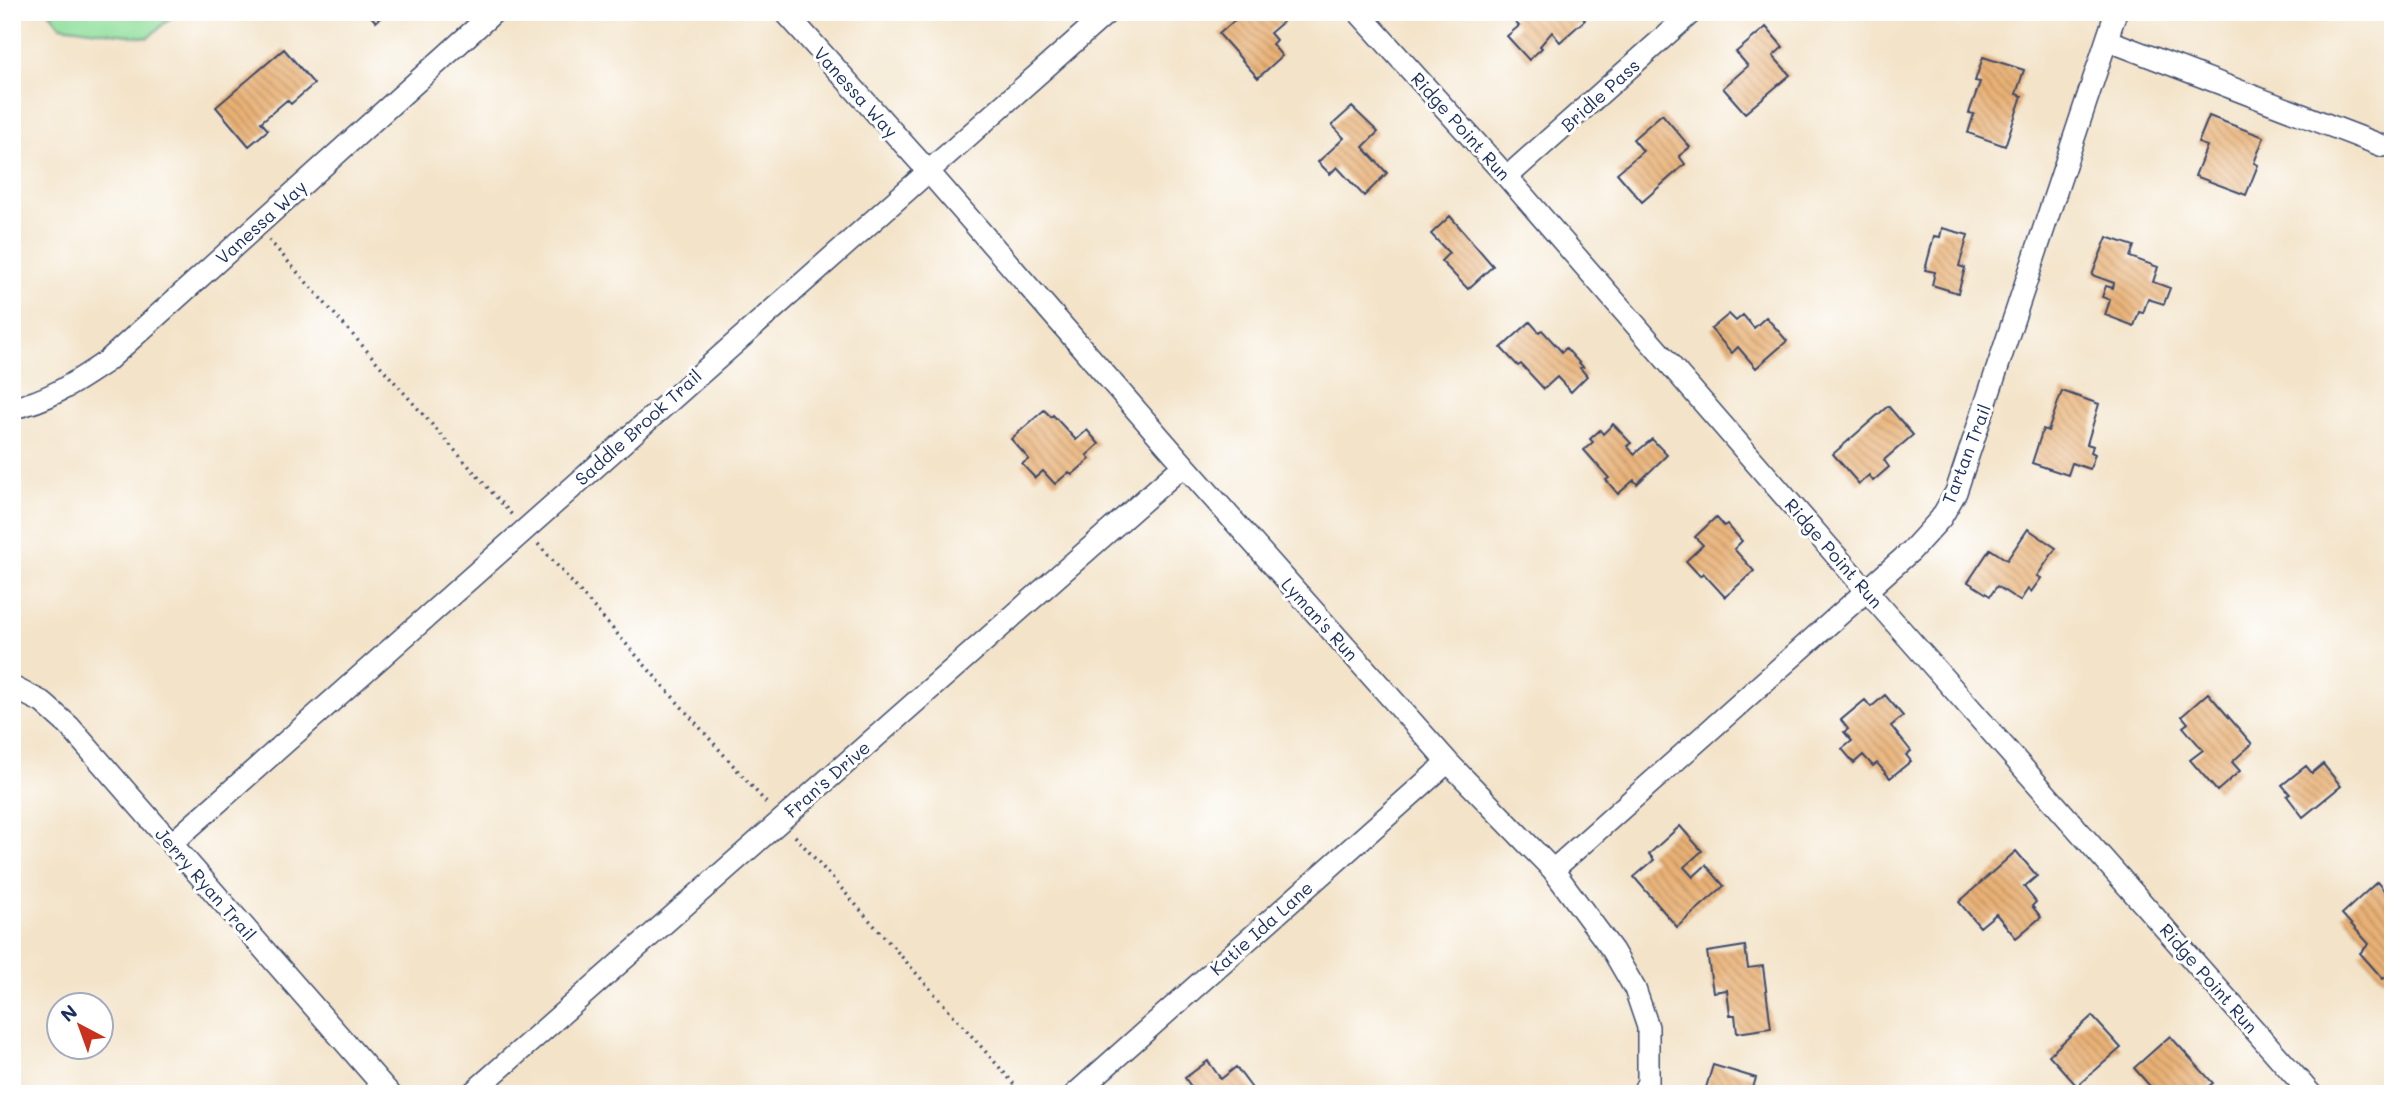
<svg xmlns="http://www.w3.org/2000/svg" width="2405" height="1106" font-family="Mali,sans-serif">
<defs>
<pattern id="building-back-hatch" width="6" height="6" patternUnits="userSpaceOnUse" patternTransform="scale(1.75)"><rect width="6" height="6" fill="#e9b175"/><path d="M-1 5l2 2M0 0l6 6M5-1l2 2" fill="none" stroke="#bc9063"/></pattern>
</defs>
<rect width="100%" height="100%" fill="#fff"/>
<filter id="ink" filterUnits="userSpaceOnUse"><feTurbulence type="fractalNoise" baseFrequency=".0143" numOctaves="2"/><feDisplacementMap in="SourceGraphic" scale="14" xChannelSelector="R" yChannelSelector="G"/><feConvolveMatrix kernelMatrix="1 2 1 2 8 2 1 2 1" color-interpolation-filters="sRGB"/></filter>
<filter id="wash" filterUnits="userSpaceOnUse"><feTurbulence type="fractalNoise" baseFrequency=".00686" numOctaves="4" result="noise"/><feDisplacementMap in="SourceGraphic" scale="28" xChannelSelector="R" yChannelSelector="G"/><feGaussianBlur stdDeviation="1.57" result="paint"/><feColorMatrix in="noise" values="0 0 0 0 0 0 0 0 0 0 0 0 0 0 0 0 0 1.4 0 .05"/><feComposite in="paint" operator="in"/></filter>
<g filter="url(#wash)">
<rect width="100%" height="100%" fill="#f3e3c8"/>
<path fill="#92df9d" stroke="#56877e" stroke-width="2" d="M49,12H177L148,38L61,26Z"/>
<g id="blocks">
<path fill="url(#building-back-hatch)" d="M367,12H386L376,22Z
M1244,12H1274L1283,22L1270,33L1276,40L1272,44L1282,56L1258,78L1219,34Z
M1519,12H1578L1585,20L1560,42L1552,32L1540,46L1542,48L1529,60L1507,36L1519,26L1512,19Z
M1766,27L1783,47L1773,56L1790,75L1745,113L1723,88L1748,66L1736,52Z
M284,49L314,84L291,104L287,100L261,122L268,130L249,146L216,107Z
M1983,57L2024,70L2016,94L2022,96L2005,146L1968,133L1974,114L1969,113L1980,82L1975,81Z
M1352,107L1378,132L1363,147L1387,173L1364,196L1337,167L1330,174L1318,162L1344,138L1332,125Z
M1662,114L1690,147L1679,156L1685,164L1642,202L1617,173L1643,151L1633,139Z
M2209,116L2264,137L2254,163L2258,165L2246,195L2195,176L2207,146L2198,143Z
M1450,216L1493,266L1468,289L1441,261L1449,253L1431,234Z
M1942,228L1968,235L1959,266L1965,268L1958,293L1932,285L1935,272L1925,270L1934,236L1940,237Z
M2107,237L2134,246L2130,257L2158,267L2153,282L2170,288L2164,304L2148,299L2143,313L2139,312L2134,326L2105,315L2110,300L2102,297L2106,286L2113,288L2114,283L2092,275Z
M1729,314L1736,321L1743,315L1754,328L1766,317L1787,341L1756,368L1738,347L1732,353L1711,329Z
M1530,322L1539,332L1542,330L1562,352L1566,348L1583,367L1580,368L1587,376L1571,392L1557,377L1544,389L1521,364L1518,366L1501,348Z
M2062,391L2099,404L2087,444L2093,446L2091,452L2095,454L2090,469L2072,463L2068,475L2032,463L2043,429L2048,431Z
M1888,406L1913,435L1884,460L1889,467L1873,481L1869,475L1859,484L1833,454Z
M1044,410L1051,417L1053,415L1076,440L1087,430L1099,444L1087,455L1090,459L1072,475L1069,472L1055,484L1043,471L1035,478L1022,464L1029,459L1011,439Z
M1613,424L1631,443L1627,446L1634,454L1652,439L1667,455L1637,484L1634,480L1618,494L1606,480L1609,478L1584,450L1593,442L1590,439L1600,430L1603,434Z
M1716,517L1724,526L1727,524L1742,541L1734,549L1754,571L1725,597L1703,573L1700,576L1686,561L1703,545L1695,537Z
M2028,529L2056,548L2037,576L2041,578L2031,592L2028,589L2020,601L1997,586L1990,596L1968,582L1990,549L2007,560Z
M2208,693L2252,744L2232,762L2240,771L2217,791L2190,760L2203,750L2183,727L2188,723L2182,716Z
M1885,695L1903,716L1891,726L1911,751L1906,755L1911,761L1890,778L1877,763L1873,766L1863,755L1854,763L1842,749L1852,741L1844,732L1848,729L1841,720L1865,700L1871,707Z
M2323,764L2341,786L2303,817L2287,796L2290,794L2282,785L2306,766L2312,773Z
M1680,826L1702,851L1684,867L1693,877L1706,865L1724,886L1677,927L1634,877L1654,860L1649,854Z
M2016,851L2037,876L2024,887L2036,902L2032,906L2041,917L2016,938L1996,914L1980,927L1959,902Z
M2377,882L2393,901V971L2383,979L2360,953L2369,944L2342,914Z
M1745,946L1748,968L1763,966L1771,1028L1737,1033L1735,1015H1730L1727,990L1713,992L1707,952Z
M2092,1016L2121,1048L2077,1086L2049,1055Z
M2170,1036L2213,1083L2209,1086L2215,1094H2157L2134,1068Z
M1208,1061L1221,1079L1236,1067L1254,1091L1250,1094H1193L1195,1092L1185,1078Z
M1713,1065L1756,1078L1751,1094H1704Z"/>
</g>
</g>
<g filter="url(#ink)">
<use href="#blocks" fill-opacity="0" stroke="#3b4a6e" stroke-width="2"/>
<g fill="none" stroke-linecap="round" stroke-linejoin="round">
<defs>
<path id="minor" d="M785,12L928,171L1184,465L1448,762L1553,870L1613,951L1635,989L1648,1027V1082L1642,1094
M1358,12L1507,177L1866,590L2311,1094
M2107,40L2383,146
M1507,177L1692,12
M12,408C49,401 77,381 107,361L494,12
M12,687L42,702L69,726L390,1094
M171,844L1108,12
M1553,870L1911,551L1941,518L1956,492L2116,12
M471,1094L1184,465
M1075,1094L1448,762"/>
</defs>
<use href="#minor" stroke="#3b4a6e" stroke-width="24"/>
<path stroke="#3b4a6e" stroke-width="3.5" stroke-dasharray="2 5" stroke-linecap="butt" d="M269,240L512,515
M538,544L769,806
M795,836L1023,1094"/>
<use href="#minor" stroke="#fff" stroke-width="21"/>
</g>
</g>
<g text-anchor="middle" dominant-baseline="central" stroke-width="6" stroke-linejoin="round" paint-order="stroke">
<g font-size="18" fill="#1b2f5e" stroke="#fff">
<text transform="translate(856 92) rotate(48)">Vanessa Way</text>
<text transform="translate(1600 95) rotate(-42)">Bridle Pass</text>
<text transform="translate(1461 126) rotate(48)">Ridge Point Run</text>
<text transform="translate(261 222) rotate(-42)">Vanessa Way</text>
<text transform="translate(638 427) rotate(-42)">Saddle Brook Trail</text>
<text transform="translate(1966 454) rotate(-69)">Tartan Trail</text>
<text transform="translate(1834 553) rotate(49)">Ridge Point Run</text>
<text transform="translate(1320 619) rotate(48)">Lyman's Run</text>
<text transform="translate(827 779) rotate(-41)">Fran's Drive</text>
<text transform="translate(206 884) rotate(49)">Jerry Ryan Trail</text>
<text transform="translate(1261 928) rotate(-42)">Katie Ida Lane</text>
<text transform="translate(2209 978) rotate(49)">Ridge Point Run</text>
</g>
</g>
<rect width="2405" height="1106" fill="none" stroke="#fff" stroke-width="42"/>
<g transform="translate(80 1026) rotate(319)"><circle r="33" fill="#ffffff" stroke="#a4acbf" stroke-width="2"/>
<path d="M0-5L12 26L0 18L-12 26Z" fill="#c8321e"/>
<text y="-10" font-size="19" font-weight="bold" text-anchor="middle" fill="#1b2f5e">N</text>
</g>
</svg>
